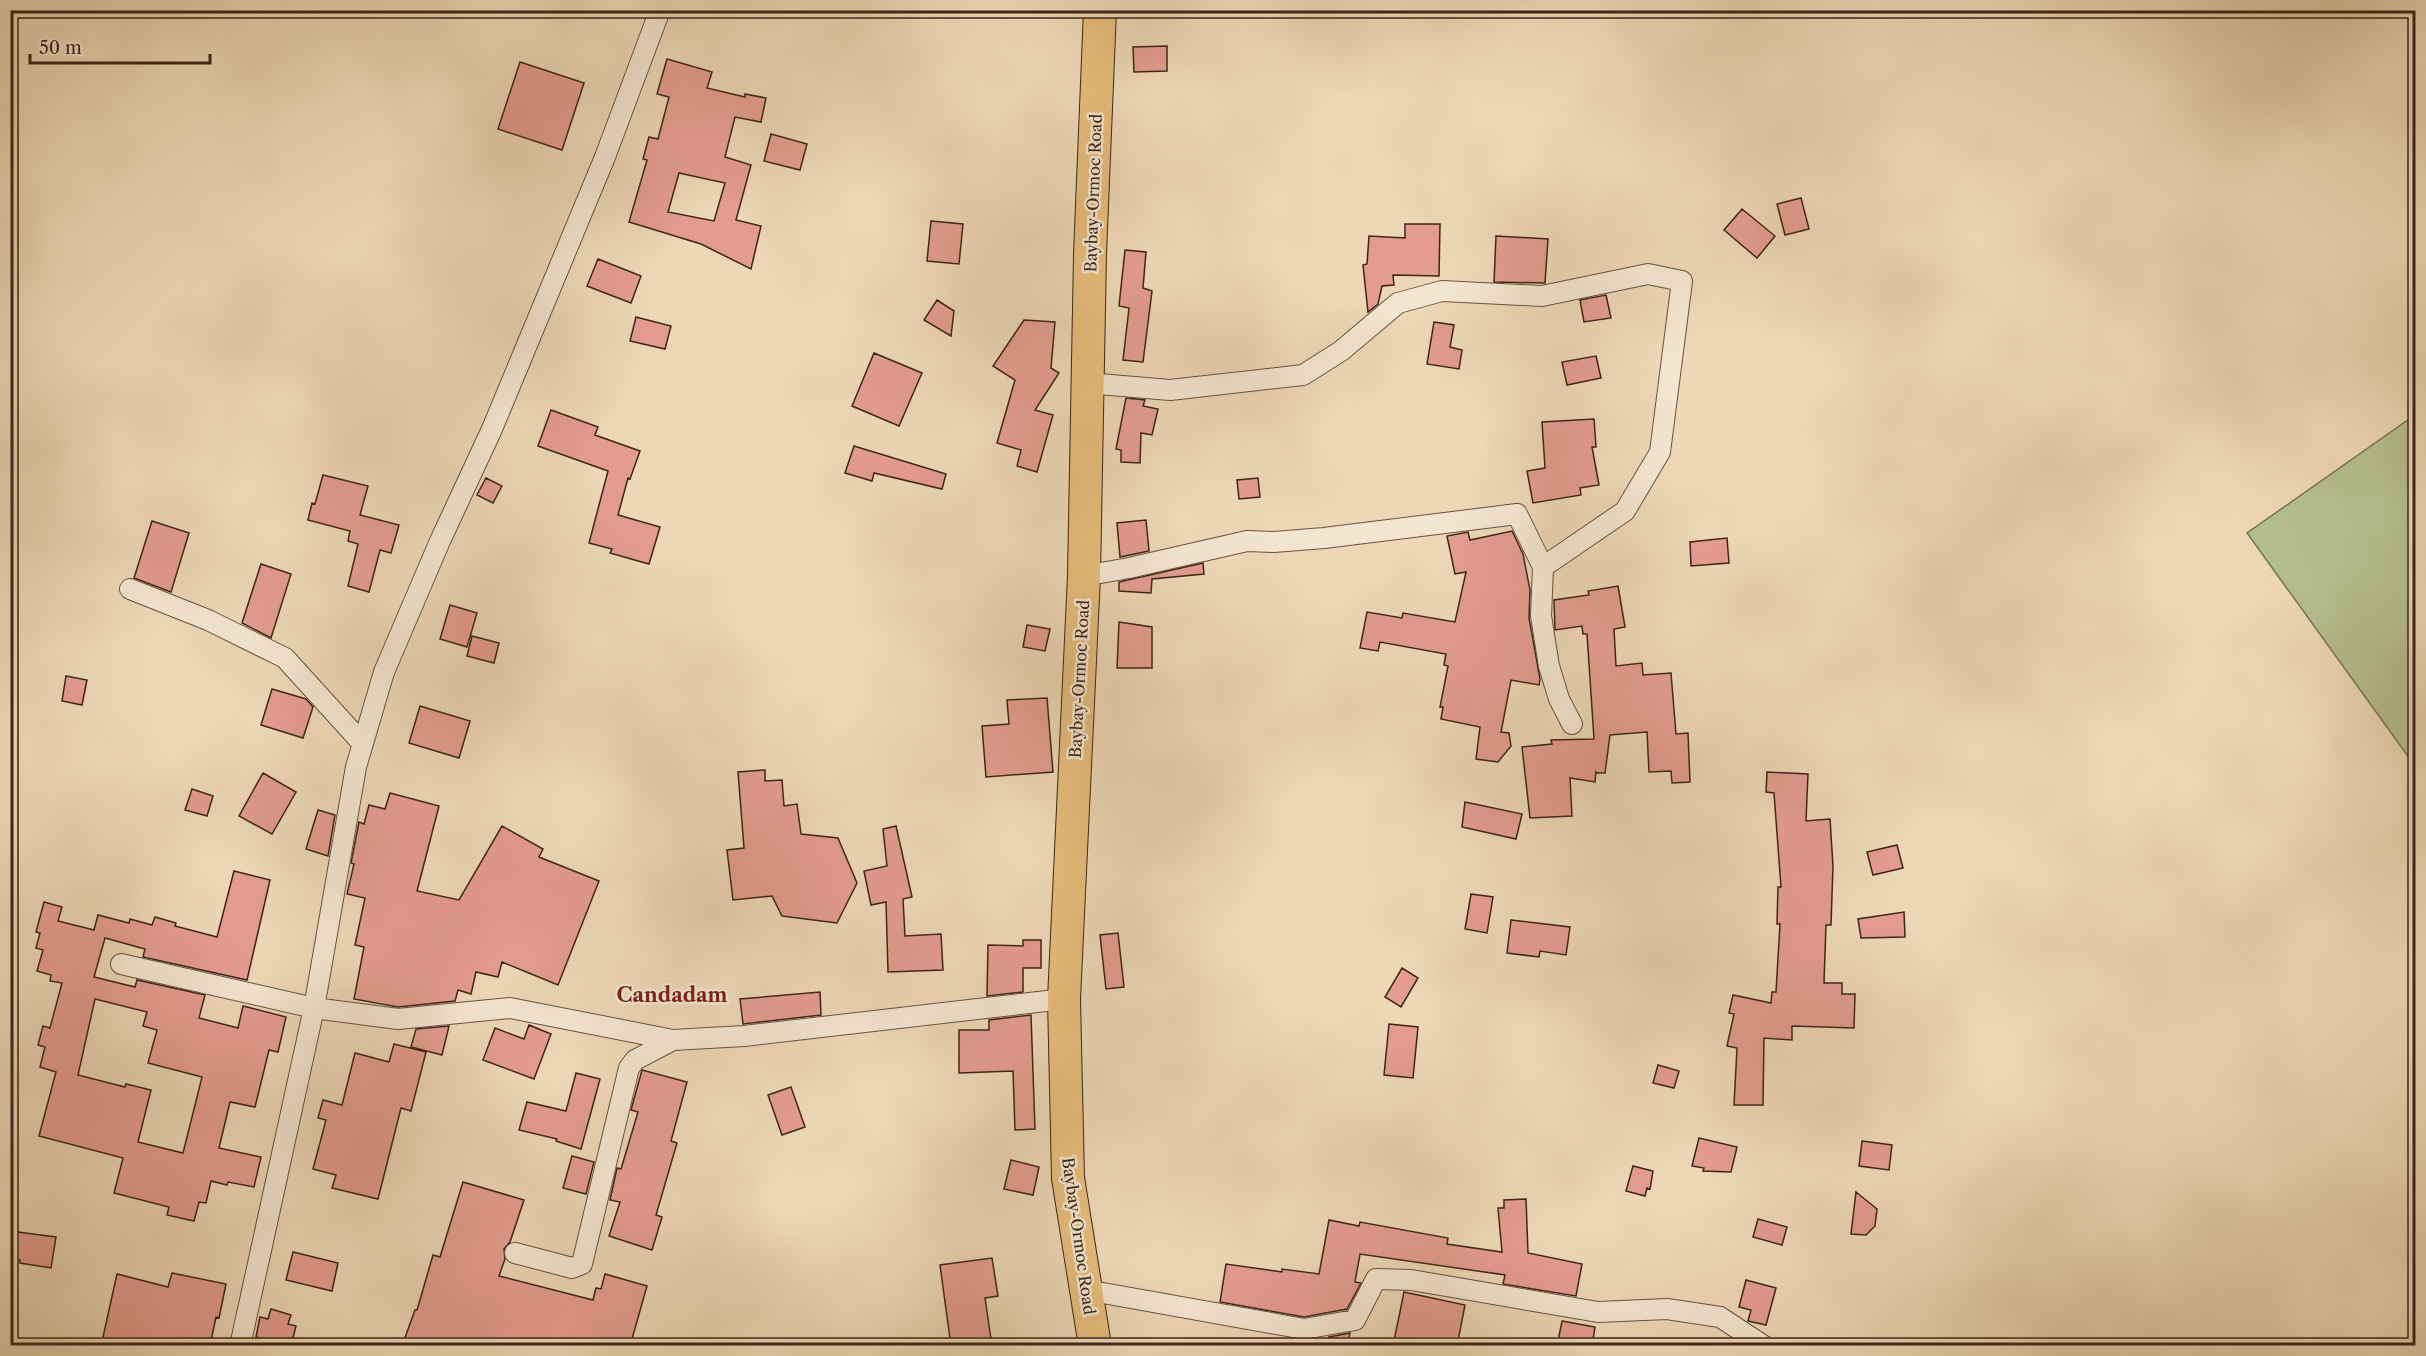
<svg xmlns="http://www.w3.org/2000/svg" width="2426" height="1356" font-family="'Libre Caslon Text',serif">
<rect width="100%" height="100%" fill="#edd7b6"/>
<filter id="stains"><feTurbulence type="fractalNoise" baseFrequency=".00333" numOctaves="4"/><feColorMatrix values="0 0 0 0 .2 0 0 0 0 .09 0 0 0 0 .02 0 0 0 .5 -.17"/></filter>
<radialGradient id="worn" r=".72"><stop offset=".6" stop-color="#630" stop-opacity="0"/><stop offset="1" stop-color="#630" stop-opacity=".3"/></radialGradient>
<path fill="#b5bf90" stroke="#787254" stroke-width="1.5" d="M2415,415V766L2247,533Z"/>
<path fill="#e49c90" stroke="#3c2517" stroke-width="1.5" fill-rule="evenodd" d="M1167,46V71L1134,72L1133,47Z
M667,59L712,72L707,88L745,97V94L766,98L761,122L735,117L725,157L751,165L736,220L761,226L751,269L701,244L629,222L647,160L643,159L649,137L658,139L669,97L657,94ZM679,173L725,183L714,221L668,212Z
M520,62L584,83L562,150L498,129Z
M771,134L807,144L800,170L764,161Z
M1801,198L1809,229L1785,235L1777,204Z
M1742,209L1775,236L1757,258L1724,230Z
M931,221L963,224L959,264L927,261Z
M1405,224H1440L1439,276L1393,275L1394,285L1382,286L1378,304L1368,312L1363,265L1367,264L1369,236L1405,238Z
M1496,236L1548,239L1545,283L1494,282Z
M1125,250L1146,252L1143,288L1152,291L1143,362L1123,360L1129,308L1119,306Z
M598,259L641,276L631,303L587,286Z
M1606,295L1611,318L1584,322L1580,300Z
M937,300L954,311L951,336L924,320Z
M636,317L671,326L665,349L630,341Z
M1024,320L1055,322L1051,368L1059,373L1035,410L1053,415L1037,472L1017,466L1021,450L997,443L1015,380L993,366Z
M1434,322L1454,325L1450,347L1462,350L1459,369L1427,364Z
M874,353L922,373L899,426L852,406Z
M1596,356L1601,378L1567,385L1562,362Z
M1126,398L1145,400L1143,406L1158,409L1152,435L1141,433L1140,463L1121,462V450L1116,449Z
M551,410L598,427L595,435L640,451L630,479L628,478L618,515L660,527L649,564L610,553L612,549L589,543L608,471L538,446Z
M1594,419L1596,447H1592L1599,485L1580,488L1581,495L1533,503L1527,471L1545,468L1542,422Z
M854,446L946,474L942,489L874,473L872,481L845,473Z
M323,475L368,486L360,515L399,525L391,553L380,550L369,592L348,586L358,544L348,541L350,531L308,520L312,503L315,504Z
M486,478L502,486L493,503L477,495Z
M1258,478L1260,497L1239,499L1237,480Z
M1146,520L1149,551L1120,557L1117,523Z
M152,521L189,533L171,592L134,578Z
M1512,531L1523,554L1530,590L1529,618L1540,679L1539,685L1511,680L1501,732L1509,733L1511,746L1498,762L1476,759L1480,727L1441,719L1443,707H1440L1448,666L1444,665L1446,654L1380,642L1378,651L1360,648L1367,612L1402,618L1403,613L1455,622L1466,572L1455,574L1447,536L1468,532L1470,540Z
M1727,538L1729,563L1691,566L1690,542Z
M1203,563L1204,574L1152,579L1151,593L1119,591V582Z
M261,564L291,574L271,638L242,623Z
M1618,586L1625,627L1614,629L1616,666L1642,663L1643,675L1671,673L1676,734L1688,733L1690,782L1672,783L1671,771L1649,772L1647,732L1610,735L1605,773H1596V771L1595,782L1570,778L1572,816L1530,818L1522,747L1552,744L1551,740L1594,739L1587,634H1583L1582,626L1555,630L1554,600L1589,595L1588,591Z
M450,605L477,613L467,647L440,639Z
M1119,622L1152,627V668H1117Z
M1027,625L1050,629L1045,651L1023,647Z
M472,636L499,643L494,663L467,656Z
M66,676L87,680L82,705L62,701Z
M272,689L306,699L313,707L303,738L261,725Z
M1047,698L1053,772L986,777L982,726L1009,724L1007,700Z
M420,706L470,721L459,758L409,743Z
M765,770V781L782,780L784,806L797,804L801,834L838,838L857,883L837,923L782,916L772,896L733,900L727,850L744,848L738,772Z
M1767,772L1808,774L1806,821L1830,819L1833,866L1831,925H1826L1824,983H1842V994H1855L1854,1028L1792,1026V1040L1764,1038L1763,1105H1734L1737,1048L1727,1046L1734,1014L1729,1013L1733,995L1771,1003L1772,992H1776L1780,924H1777L1778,887H1781L1774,793L1766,792Z
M263,773L296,792L272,834L239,816Z
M192,789L213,796L207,816L185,810Z
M390,793L439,806L417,891L459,900L502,826L543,849L539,857L599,881L558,985L502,962L498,977L476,972L471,994L458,990L455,1001L398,1007L354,999L364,947L355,945L365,898L347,894L354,864L351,863L359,822L364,824L369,805L385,809Z
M1465,802L1522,814L1516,839L1462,827Z
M318,810L335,815L328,856L306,849Z
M896,826L912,897L903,899L905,936L941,934L943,970L888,972L886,902L871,905L864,871L887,866L883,829Z
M1897,845L1903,868L1873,875L1867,852Z
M234,871L270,880L247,980L143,957L145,949L105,938L94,977L135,987L137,980L205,995L199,1018L238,1028L243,1006L286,1017L278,1052L269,1050L255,1107L230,1102L219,1148L261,1157L254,1187L228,1182L227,1185L211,1181L206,1203L199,1202L194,1221L167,1215L169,1207L114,1193L123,1158L39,1136L56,1072L40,1067L45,1047L38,1045L43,1026L50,1028L62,983L50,981L51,975L37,971L43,950L36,948L40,933L36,932L44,902L62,907L58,921L94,930L98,915L129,923L130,919L152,925L155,917L176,923L175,926L217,937ZM95,999L147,1012L143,1026L157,1030L148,1063L202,1077L183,1153L138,1142L151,1090L126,1084L125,1087L78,1075Z
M1471,894L1493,897L1487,933L1465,929Z
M1904,912L1905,937L1861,938L1858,919Z
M1511,920L1570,927L1566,955L1540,951L1539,957L1507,953Z
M1118,933L1124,987L1106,989L1100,935Z
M1023,940H1041V968H1023V992L987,996L988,945L1023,946Z
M1402,968L1418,978L1401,1007L1385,997Z
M820,992L821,1015L743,1024L740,999Z
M1031,1015L1035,1129L1015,1130L1013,1071L959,1073V1030H989V1020Z
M1389,1024L1418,1027L1413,1078L1384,1075Z
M529,1025L551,1034L534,1079L483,1060L495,1028L524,1039Z
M449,1026L442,1055L411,1047L416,1029Z
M394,1044L426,1052L411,1111L401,1108L378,1199L332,1188L336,1175L313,1169L326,1120L318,1118L323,1100L342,1105L355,1053L389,1062Z
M1658,1065L1679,1071L1674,1088L1653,1083Z
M642,1070L687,1082L671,1141L677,1143L656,1215L662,1217L652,1250L609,1236L620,1202L610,1200L617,1168L621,1169L638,1112L631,1110Z
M576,1073L600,1079L581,1149L556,1141L557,1139L519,1130L527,1102L566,1111Z
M791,1087L805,1127L782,1135L768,1095Z
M1699,1138L1737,1147L1731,1172L1703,1171L1704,1168L1692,1166Z
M1862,1141L1892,1145L1889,1170L1859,1166Z
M572,1156L594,1162L586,1194L563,1188Z
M1011,1160L1039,1167L1033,1195L1004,1189Z
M1633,1166L1653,1171L1650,1189L1647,1188L1645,1196L1626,1191Z
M463,1182L524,1200L510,1242L504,1249L505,1259L499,1276L593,1300L596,1288L601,1289L605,1274L647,1286L630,1346H402L415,1310H417L433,1255L440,1257Z
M1856,1192L1877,1209L1875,1226L1866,1235L1851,1234Z
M1526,1199L1528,1253L1582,1264L1576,1296L1503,1284L1505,1275L1360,1254L1355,1282L1361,1283L1347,1309L1304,1317L1220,1302L1226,1264L1282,1272V1269L1319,1274L1329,1220L1359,1226L1360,1222L1448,1238L1447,1244L1502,1252L1498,1208H1504V1200Z
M1758,1219L1787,1227L1782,1245L1753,1237Z
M10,1231L56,1237L51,1268L20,1263V1260L10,1259Z
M293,1252L338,1263L332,1291L286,1280Z
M992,1258L998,1296L985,1298L992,1346H951L940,1265Z
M172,1273L226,1284L219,1318L216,1317L210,1346H101L117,1274L168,1287Z
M1746,1280L1776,1288L1766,1325L1748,1321L1751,1310L1739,1307Z
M1404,1292L1465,1305L1457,1346H1393Z
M271,1309L291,1315L288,1324L296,1326L291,1346L256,1337L260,1317L268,1319Z
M1562,1321L1595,1327L1592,1346H1557Z
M1350,1333L1347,1346H1327L1329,1337Z"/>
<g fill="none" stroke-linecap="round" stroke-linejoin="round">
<defs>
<path id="minor" d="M1087,383L1170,390L1303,375L1341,351L1398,303L1442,291L1542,296L1648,274L1682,281L1660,452L1625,511L1543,567
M1084,576L1129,568L1247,541L1274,542L1324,538L1517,514L1543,567L1541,616L1549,666L1559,699L1572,724
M130,589L208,620L285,658L363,744
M121,964L314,1008L398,1019L510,1008L673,1040L744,1036L1064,999
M515,1253L572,1268L582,1264L629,1068L635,1060L673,1040
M1086,1290L1304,1329L1355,1320L1376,1279L1411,1280L1598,1312L1667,1309L1720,1317L1764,1346
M240,1346L314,1008L356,767L384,672L440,541L492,429L605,157L660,10"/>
<path id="trunk" d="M1095,1346L1068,1178L1064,999L1084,576L1090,254L1100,10"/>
</defs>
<use href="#minor" stroke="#68523f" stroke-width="22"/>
<use href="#trunk" stroke="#3c2517" stroke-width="34"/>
<use href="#minor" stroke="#f3e5d0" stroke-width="20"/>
<use href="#trunk" stroke="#e6bc7b" stroke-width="32"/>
</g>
<g text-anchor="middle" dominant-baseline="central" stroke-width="5" stroke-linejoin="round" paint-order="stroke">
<g font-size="16" fill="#3c2517" stroke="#f3e5d0">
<text transform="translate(1093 193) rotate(-88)">Baybay-Ormoc Road</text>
<text transform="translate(1079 679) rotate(-87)">Baybay-Ormoc Road</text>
<text transform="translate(1079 1236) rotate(82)">Baybay-Ormoc Road</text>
</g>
<g font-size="20" font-weight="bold" fill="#7a1f14" stroke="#f3e5d0">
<text x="672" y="995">Candadam</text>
</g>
</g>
<rect width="2426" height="1356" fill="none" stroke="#edd7b6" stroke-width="36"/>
<rect x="12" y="12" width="2402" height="1332" fill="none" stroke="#3c2517" stroke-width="3"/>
<rect x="18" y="18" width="2390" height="1320" fill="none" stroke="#3c2517" stroke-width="1.5"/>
<path d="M30 54v9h180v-9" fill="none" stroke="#3c2517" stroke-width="3"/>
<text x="39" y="54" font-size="18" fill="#3c2517" stroke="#f3e5d0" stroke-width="4.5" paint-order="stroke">50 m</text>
<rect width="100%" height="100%" filter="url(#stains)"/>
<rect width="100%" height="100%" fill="url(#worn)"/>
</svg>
